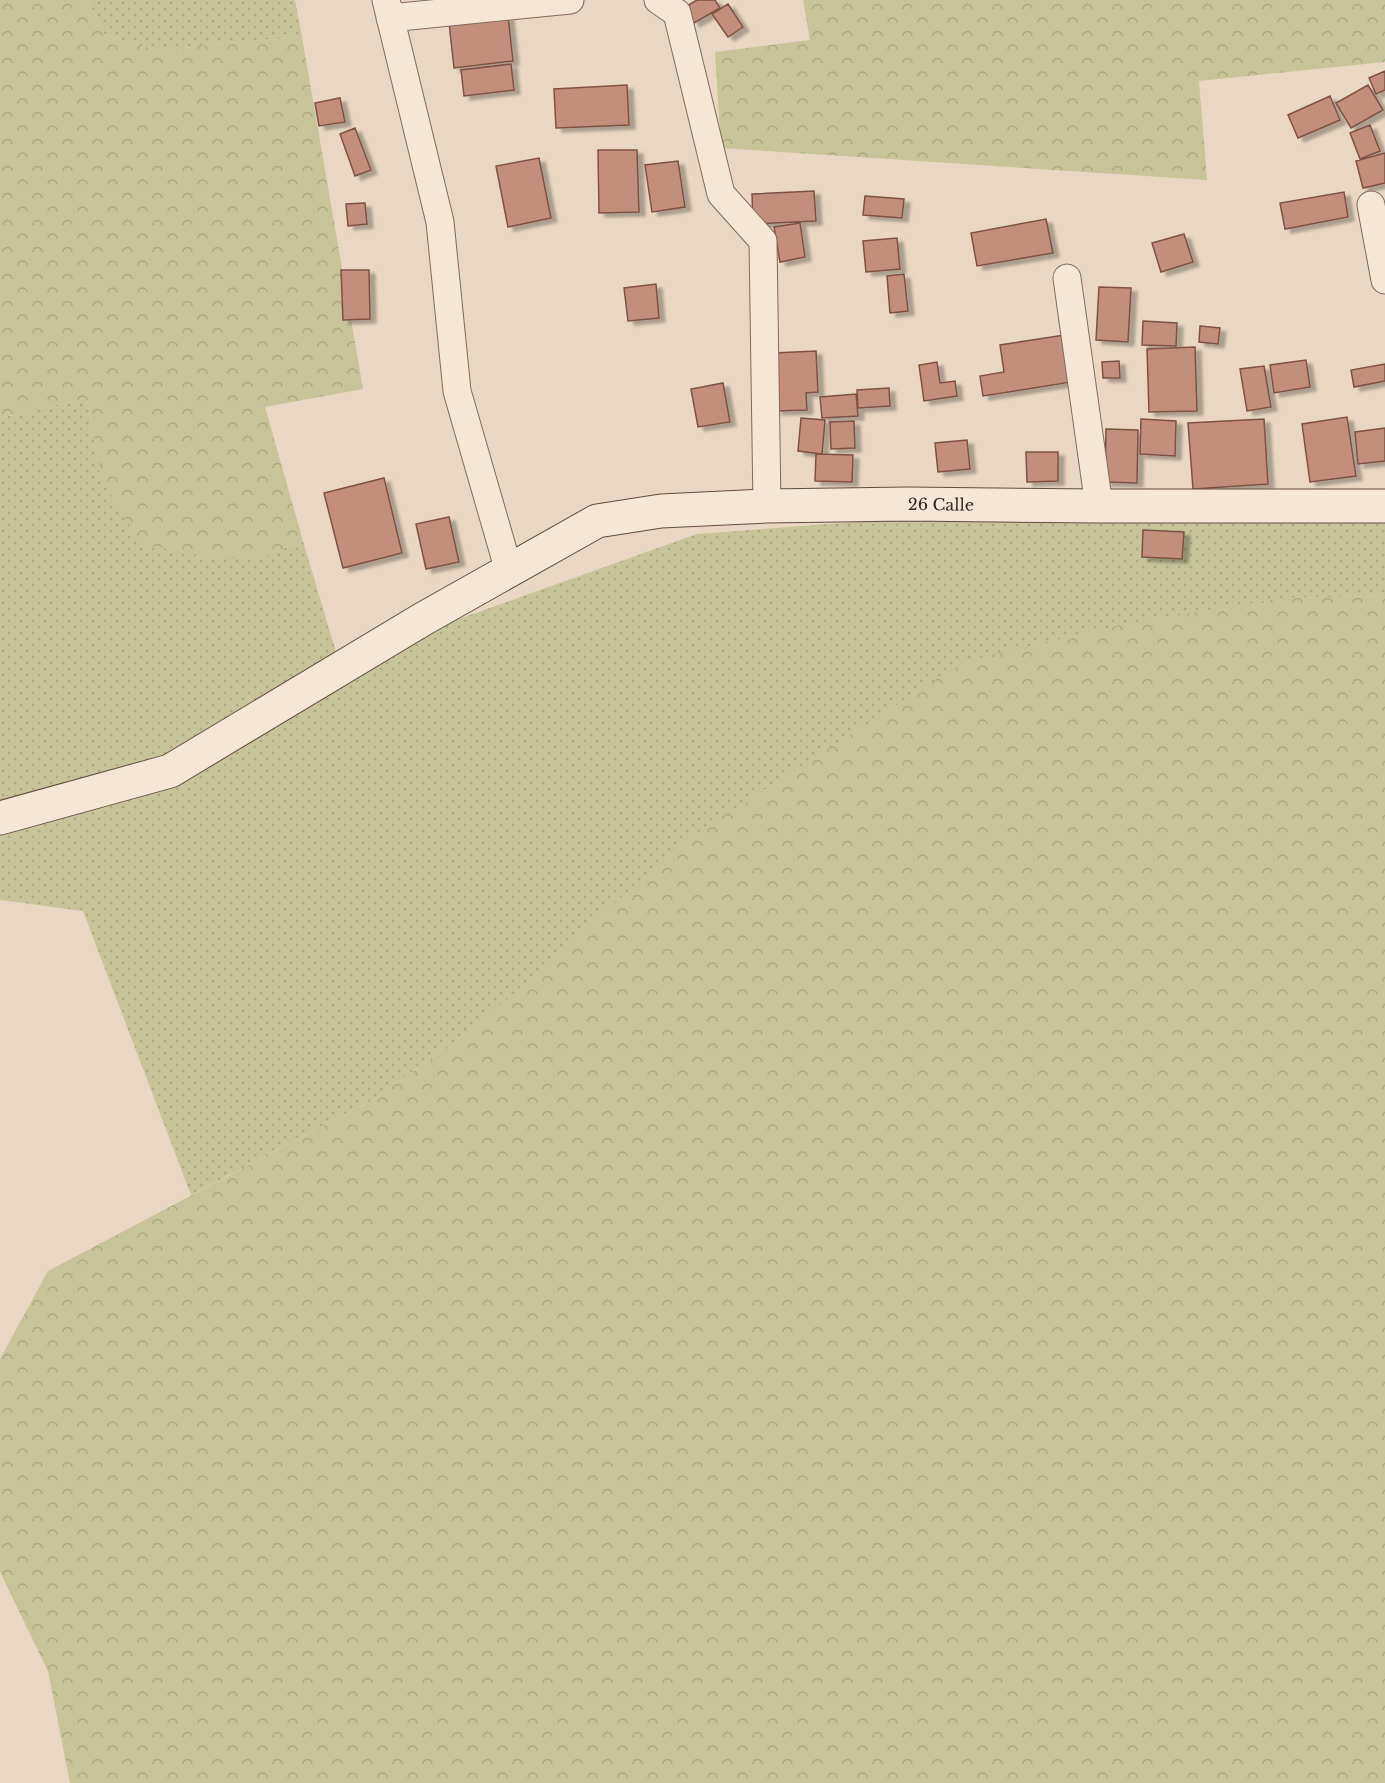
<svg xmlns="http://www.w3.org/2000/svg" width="1385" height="1783" font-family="'Libre Baskerville',serif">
<defs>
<pattern id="grass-dots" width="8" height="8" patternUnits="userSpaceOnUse" patternTransform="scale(1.5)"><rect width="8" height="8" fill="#c6c498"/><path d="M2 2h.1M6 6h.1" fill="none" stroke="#aba883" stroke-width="1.8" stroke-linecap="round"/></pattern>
<pattern id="forest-crowns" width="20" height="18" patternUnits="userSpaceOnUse" patternTransform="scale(1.5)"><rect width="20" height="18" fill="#c6c498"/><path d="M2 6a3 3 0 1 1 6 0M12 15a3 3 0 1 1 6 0" fill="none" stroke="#aba883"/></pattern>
<filter id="shadow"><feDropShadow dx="6" dy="4" stdDeviation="1.5" flood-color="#0004"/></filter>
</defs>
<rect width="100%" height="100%" fill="#e9d7c3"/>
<path fill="url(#grass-dots)" d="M88,0H295L302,37L215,44L161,51L105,35Z
M87,398L101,479L265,556L303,541L339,662L697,534L935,516L1385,520V596L1282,598L479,1024L376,1098L191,1195L83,911L0,900V418Z"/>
<path fill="url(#forest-crowns)" d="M0,0H88L105,35L161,51L215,44L302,37L363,389L265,407L303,541L265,556L219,559L141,544L101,479L87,398L0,418Z
M803,0H1385V62L1199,81L1207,180L721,148L715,52L810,40Z
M1385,596V1783H70L48,1671L0,1572V1359L48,1271L376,1098L479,1024L683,842L965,661L1120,625L1282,598Z"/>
<path fill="#c48e7c" stroke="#7f5144" stroke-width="1.5" filter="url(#shadow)" d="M697,0H715L720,8L694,23L685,7Z
M728,4L743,27L728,37L712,14Z
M508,16L513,61L454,68L449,23Z
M511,64L514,90L464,96L461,70Z
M1385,71V90L1376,94L1369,78Z
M627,85L629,125L556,128L554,89Z
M1368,85L1383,110L1351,128L1336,103Z
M1330,96L1340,120L1298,138L1288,115Z
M340,98L345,122L319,126L315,103Z
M1370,125L1380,151L1360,159L1350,133Z
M355,128L371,170L355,176L340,134Z
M598,150H637L639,212L599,213Z
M1385,153V183L1363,188L1356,161Z
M539,158L551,218L508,227L496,166Z
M678,161L685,207L652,212L645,165Z
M814,191L816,221L753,224L752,194Z
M1344,192L1348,217L1285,229L1280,203Z
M865,196L904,199L902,218L863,215Z
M365,203L367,224L348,226L346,204Z
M1046,219L1053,253L977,266L971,233Z
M800,223L805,257L780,262L774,227Z
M1184,234L1193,262L1161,272L1152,243Z
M897,238L900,269L866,272L863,241Z
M341,270H369L370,319L343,320Z
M904,274L908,311L890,313L887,276Z
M656,284L659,318L628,321L624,288Z
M1099,287L1131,288L1128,342L1096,340Z
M1143,321L1177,323L1176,346L1142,345Z
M1200,326L1220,328L1218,344L1199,342Z
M1064,335L1071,382L983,396L980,376L1004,372L1000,345Z
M1195,347L1197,411L1149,412L1147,349Z
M816,351L818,392L806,393L807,410L776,411L774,353Z
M1306,360L1310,387L1274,393L1270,365Z
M1119,361L1120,378H1103L1102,362Z
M937,362L940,383L955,381L957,396L924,401L919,365Z
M1385,364V381L1354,387L1351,370Z
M1264,366L1271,407L1247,411L1240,369Z
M723,383L730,422L698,427L691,389Z
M889,388L890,406L858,408L857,390Z
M856,394L858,416L822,418L820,397Z
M1347,417L1356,476L1310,482L1302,424Z
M801,418L825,420L822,454L798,451Z
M1141,419L1176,421L1175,456L1140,454Z
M1264,419L1268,484L1193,489L1188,423Z
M854,421L855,448L831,449L830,422Z
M1385,428V461L1358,464L1355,432Z
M1106,429L1138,430L1137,483L1105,482Z
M967,440L970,469L938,472L935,443Z
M1026,452H1058V481L1027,482Z
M816,454L853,455L852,482L815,481Z
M384,478L402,553L343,568L324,493Z
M449,517L459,562L426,569L416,524Z
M1143,530L1184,532L1182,559L1142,557Z"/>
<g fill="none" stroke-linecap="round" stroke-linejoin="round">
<defs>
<path id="street" d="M386,0L440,222L457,391L509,571
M658,0L677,13L721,194L763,241L767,506
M390,18L570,0
M1371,205L1385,280
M1067,278L1099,506"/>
<g id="secondary">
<path id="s1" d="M0,818L170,771L423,619L597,521L661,511L767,506L908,504L1099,506H1385"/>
</g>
</defs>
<use href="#street" stroke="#82695b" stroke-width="29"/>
<use href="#secondary" stroke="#644b3f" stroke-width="35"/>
<use href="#street" stroke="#f5e6d5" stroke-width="27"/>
<use href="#secondary" stroke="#f5e6d5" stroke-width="33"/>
</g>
<g text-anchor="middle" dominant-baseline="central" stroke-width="4.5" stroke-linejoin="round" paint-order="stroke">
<g font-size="16" fill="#33251e" stroke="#f2e3d2">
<text stroke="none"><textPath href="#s1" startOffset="1016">26 Calle</textPath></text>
</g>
</g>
</svg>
